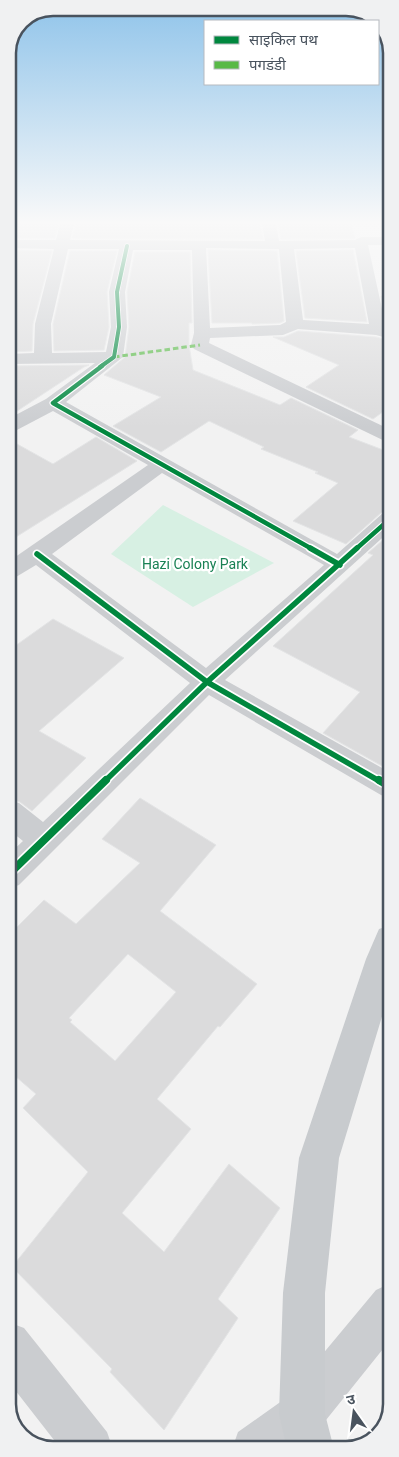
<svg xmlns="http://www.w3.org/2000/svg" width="399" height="1457" font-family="Roboto,'Noto Sans Devanagari',sans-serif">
<rect width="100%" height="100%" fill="#f2f2f2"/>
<path fill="#d7f0e3" d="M163,505L274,563L193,607L111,554Z"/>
<path fill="#dbdbdc" stroke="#e3e4e5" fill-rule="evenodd" d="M8,224H58L55,238H8Z
M76,224H260L263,239L72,238Z
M278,224H351L355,238L281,239Z
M8,250L52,251L33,324L32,351L8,352Z
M208,250L277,251L284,321L280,323L252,324V323H212Z
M353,250L367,322L305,318L296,251Z
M70,251H117L107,292L109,327L104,350L54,351L53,324Z
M135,252H190L192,323H189V345L193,370L280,405L291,398L358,430L349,437L391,453V509L382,512L346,544L293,521L338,483L315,473L318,472L261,449L264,447L209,421L161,452L113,426L161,397L104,375L125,357L129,327L127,292Z
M381,296H391V327L388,326Z
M298,331L376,337L391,341V406L373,419L306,387L339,365L273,337H284Z
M89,365L84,367L8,417V366Z
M96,437L137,461L8,542V439L53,464Z
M391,533V771L323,733L360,692L273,646L373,555L368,553Z
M53,619L124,658L39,731L86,758L32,811L20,802L8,798V651Z
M140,798L216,845L160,911L257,984L220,1027L218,1026L157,1099L191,1129L122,1213L164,1252L229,1164L280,1208L218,1299L238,1318L164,1430L110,1372L112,1369L12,1267L88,1172L23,1108L36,1094L8,1070V936L44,900L76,924L140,863L102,839ZM128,954L176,992L115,1061L70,1022L72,1020L69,1018Z"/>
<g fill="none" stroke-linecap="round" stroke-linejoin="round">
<path fill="#cbcdd0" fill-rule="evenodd" d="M60,224H74L70,240L265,241L262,224H276L279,241L355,240L361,237H391V245H368L386,327L391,329V339L376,335L298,329L283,335L210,338L209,343L391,430V444L194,349L191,345L194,333L192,250H133L125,292L127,327L123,357L66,402L337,554L383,513L391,511V530L225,680L391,773V799L381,795L209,695L19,885L8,889V855L23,841L8,829V800L19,803L43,822L190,683L36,565L16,577L8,579V562L148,465L53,411L15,431L8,433V419L46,399L95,363L8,364V354L34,353L35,324L54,249L8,248V240H56ZM206,248L279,249L286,322L280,325L210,328ZM355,248L369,324L303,320L294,249ZM68,249H119L109,292L111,327L106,352L52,353L51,324ZM162,473L324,565L206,668L52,554Z
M391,1283V1339L318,1430L294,1449H232L238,1432L286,1398L376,1290Z
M8,1322L24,1328L107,1432L113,1449H61L8,1381Z"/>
<path fill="#c8cbce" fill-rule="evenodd" d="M391,925V987L339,1158L325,1293V1414L334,1449H287L279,1414L283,1293L299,1158L366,959L379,929Z"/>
<path stroke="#58b947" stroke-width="3" stroke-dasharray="5.5 3" stroke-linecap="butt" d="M114,357L200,345"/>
<defs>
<path id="cycleway-far3" d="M100,367L114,357L119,327L117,292L127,246"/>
<path id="cycleway-far2" d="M102,366L53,403L312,549
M356,549L391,518"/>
<path id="cycleway-far1" d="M310,548L340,565
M37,554L207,682L381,782
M104,782L207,682L357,548"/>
<path id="cycleway" d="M379,780L391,787
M8,875L106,780"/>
</defs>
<use href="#cycleway-far3" stroke="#fff" stroke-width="5.5"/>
<use href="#cycleway-far2" stroke="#fff" stroke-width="7"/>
<use href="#cycleway-far1" stroke="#fff" stroke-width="9"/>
<use href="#cycleway" stroke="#fff" stroke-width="11"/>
<use href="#cycleway-far3" stroke="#00873e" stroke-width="4"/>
<use href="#cycleway-far2" stroke="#00873e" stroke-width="4.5"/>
<use href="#cycleway-far1" stroke="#00873e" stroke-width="5.5"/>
<use href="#cycleway" stroke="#00873e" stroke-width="8"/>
</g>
<linearGradient id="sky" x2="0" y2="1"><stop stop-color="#90c4ea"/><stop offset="0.52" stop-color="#f9f9f9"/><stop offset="1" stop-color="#f9f9f9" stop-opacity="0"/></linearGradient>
<rect width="399" height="428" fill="url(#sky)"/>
<g text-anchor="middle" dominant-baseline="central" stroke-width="4.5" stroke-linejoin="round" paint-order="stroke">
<g font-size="14" fill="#198154" stroke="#fff">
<text x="195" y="564">Hazi Colony Park</text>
</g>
</g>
<path d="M0 0H399V1457H0ZM53 16H346A37 37 0 0 1 383 53V1404A37 37 0 0 1 346 1441H53A37 37 0 0 1 16 1404V53A37 37 0 0 1 53 16Z" fill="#f0f1f2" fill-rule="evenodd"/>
<path fill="none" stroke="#49535e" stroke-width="2.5" d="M53 16H346A37 37 0 0 1 383 53V1404A37 37 0 0 1 346 1441H53A37 37 0 0 1 16 1404V53A37 37 0 0 1 53 16Z"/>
<rect x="204" y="20" width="175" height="65" fill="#ffffff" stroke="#b6babf"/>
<rect x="214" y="36" width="25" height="8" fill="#00873e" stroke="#b6babf"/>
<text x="249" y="45" font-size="15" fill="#49535e">साइकिल पथ</text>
<rect x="214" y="61" width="25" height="8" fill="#58b947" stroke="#b6babf"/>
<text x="249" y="70" font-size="15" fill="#49535e">पगडंडी</text>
<g transform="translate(354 1412) rotate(346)" stroke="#ffffff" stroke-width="4" paint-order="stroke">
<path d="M0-4L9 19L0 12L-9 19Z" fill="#49535e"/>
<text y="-8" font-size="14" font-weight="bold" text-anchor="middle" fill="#49535e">उ</text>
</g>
</svg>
